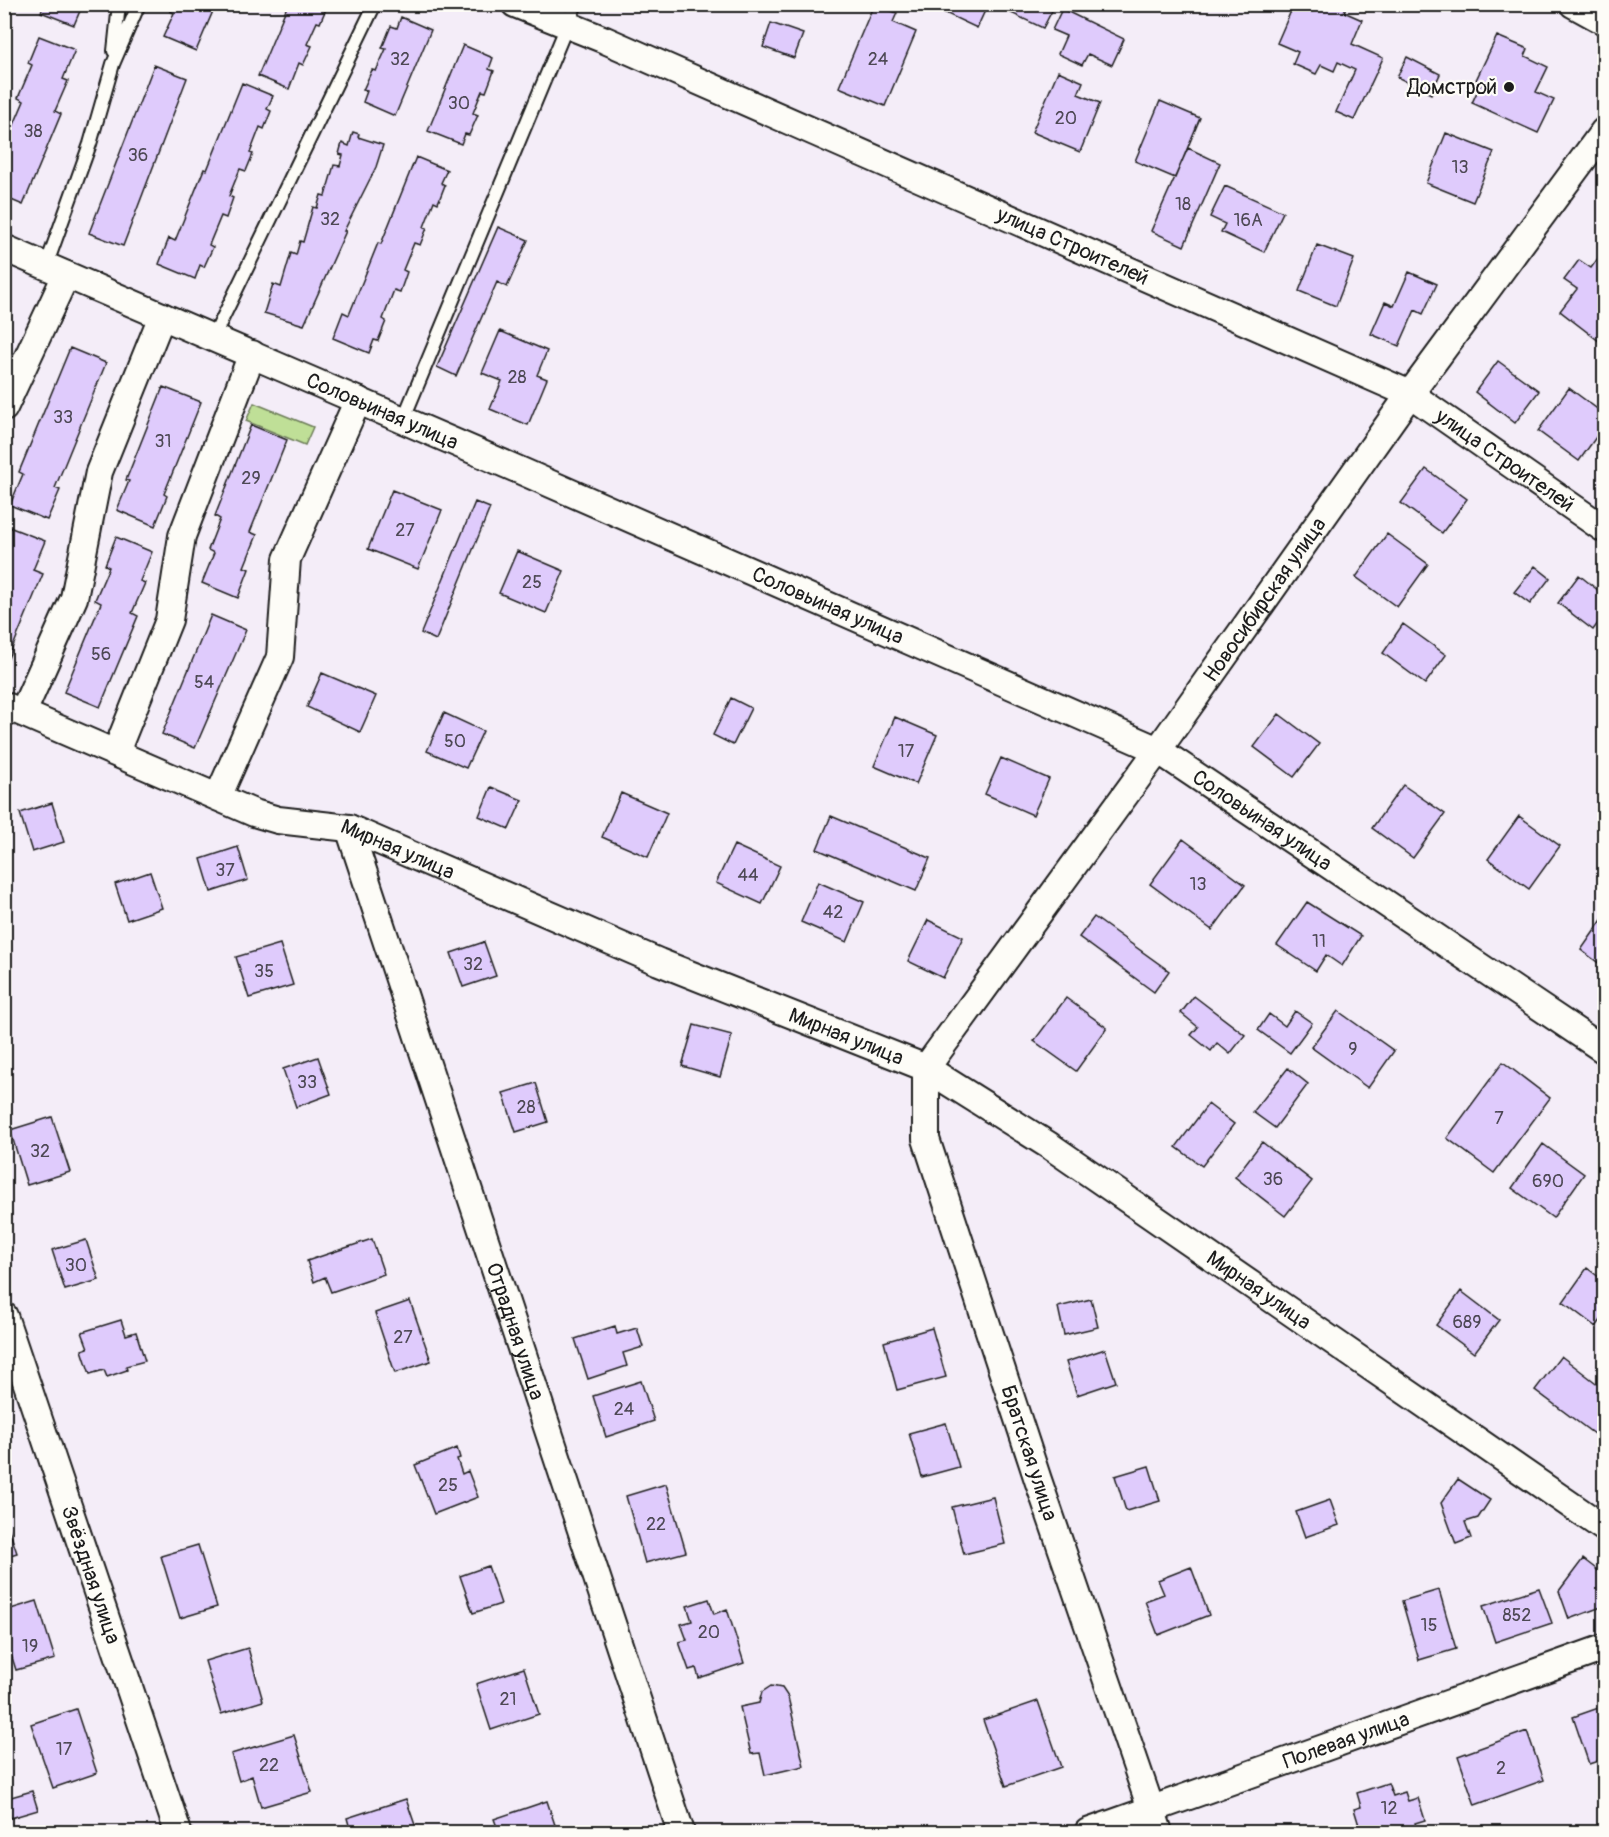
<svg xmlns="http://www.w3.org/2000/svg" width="1609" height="1837" font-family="Pangolin,sans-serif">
<rect width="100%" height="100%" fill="#f4edf8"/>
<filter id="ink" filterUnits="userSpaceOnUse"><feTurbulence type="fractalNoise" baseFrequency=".0167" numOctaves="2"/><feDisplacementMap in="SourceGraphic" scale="12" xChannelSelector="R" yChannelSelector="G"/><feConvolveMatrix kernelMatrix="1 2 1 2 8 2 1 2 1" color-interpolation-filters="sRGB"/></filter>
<g filter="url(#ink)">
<path fill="#bfdf97" stroke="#6e7e5a" stroke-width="1.5" d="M254,403L313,427L305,445L246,421Z"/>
<path fill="#dfcbfc" stroke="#1c1c1c" stroke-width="1.5" d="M44,4H78L82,6L74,25L41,12Z
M172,4H216L196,51L163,37L174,13L170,11Z
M288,4H328L320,23L317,22L307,44L312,46L303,65L299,63L289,89L258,76Z
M874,4L897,13L893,22L916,32L885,106L839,87Z
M949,4H988L977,28L945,13Z
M992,4H1054L1055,5L1043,28Z
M1294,4H1347L1344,12L1362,20L1352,44L1383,58L1354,120L1336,112L1355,70L1338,62L1334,71L1321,65L1316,74L1293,64L1298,52L1277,43Z
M1062,9L1124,39L1112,65L1088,54L1082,65L1058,54L1066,36L1052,30Z
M401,17L431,30L395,116L363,102L367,91L363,90L372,70L376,71L386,49L382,48L391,26L397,28Z
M771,23L803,34L794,58L763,47Z
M39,36L75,50L63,79L68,81L55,111L61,114L23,205L4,197V148L24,101L18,98L32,65L28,63Z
M1497,36L1528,49L1525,56L1548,67L1536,92L1554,100L1538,133L1472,103L1481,83L1476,80Z
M463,45L493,58L489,69L494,71L486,92L482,91L473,113L478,115L469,135L465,134L461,144L428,131Z
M1407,57L1440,74L1431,94L1397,77Z
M154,65L187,78L123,246L89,233Z
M1058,71L1083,82L1078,94L1100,103L1080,152L1032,132Z
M242,83L273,96L267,109L271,111L264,129L260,127L250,153L253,154L246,171L240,169L229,196L233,198L226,218L221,216L209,245L213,247L204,267L200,265L195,279L159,264L169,238L175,241L204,169L207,170Z
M1160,101L1200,118L1175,178L1135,161Z
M353,132L359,134L358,137L383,145L376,167L344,231H346L304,325L264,313L273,284L281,287L291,253L296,255L300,241L303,242L313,207L317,208L321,195L325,196L334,165L340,166L343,155L339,154L342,143L349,146Z
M1446,133L1494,152L1473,202L1426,183Z
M1188,148L1220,163L1184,246L1151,231Z
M416,157L447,170L441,183L445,185L438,203L434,201L424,227L427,228L420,245L414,243L403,270L407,272L400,292L394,290L383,319L386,321L378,341L374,340L369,353L333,338L343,312L349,315L378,243L381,244Z
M1225,186L1283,212L1264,252L1221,232L1225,224L1210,217Z
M498,227L528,240L507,287L497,282L456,376L437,367Z
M1317,245L1354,259L1336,306L1299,291Z
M1604,250V345L1560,311L1577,289L1564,280L1579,260L1591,268Z
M1409,272L1437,284L1423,314L1415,310L1399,346L1371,334L1385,302L1394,306Z
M500,331L547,351L537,375L547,379L528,425L490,409L502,381L482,373Z
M70,348L106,363L55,488L60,490L47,520L10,505L23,474L19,472Z
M1498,361L1539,391L1515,423L1475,392Z
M163,387L201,402L164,494L167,496L155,526L117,510L129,481L126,480Z
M1569,388L1604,414V426L1579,461L1538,431Z
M251,425L287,440L250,532L257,535L244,567L249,569L238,598L202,583L214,553L208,550L220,519L215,516Z
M1426,469L1467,499L1442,533L1401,503Z
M392,490L442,510L418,569L368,549Z
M475,502L490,508L436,640L421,633Z
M9,527L45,541L33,570L43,574L4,668V565L7,558L4,557V538Z
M1387,534L1428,564L1397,607L1356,577Z
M116,537L152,552L140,581L145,583L132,613L138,616L100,707L64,692L101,603L95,600L109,567L105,565Z
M517,551L564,571L546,613L499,593Z
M1535,566L1550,578L1530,604L1514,592Z
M1579,575L1604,595V615L1593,630L1558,603Z
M211,615L246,630L195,748L162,734Z
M1403,624L1446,655L1425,684L1383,653Z
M322,673L376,696L360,732L307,707Z
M731,698L751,708L733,745L713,735Z
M444,713L483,731L466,768L427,751Z
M1279,714L1319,744L1294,777L1254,747Z
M895,717L937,735L916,784L874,766Z
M1001,758L1049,779L1033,815L985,794Z
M1403,785L1445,814L1413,858L1372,828Z
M491,787L522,800L509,829L479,816Z
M621,793L667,813L648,857L602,837Z
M52,803L64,842L32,852L20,813Z
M831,816L930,858L916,891L817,849Z
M1519,816L1560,846L1529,889L1488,859Z
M1183,839L1245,885L1212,930L1150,884Z
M734,845L780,866L762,904L716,883Z
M238,847L248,880L211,892L201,859Z
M150,872L162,908L127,920L115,884Z
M818,882L864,902L847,942L801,922Z
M1307,902L1361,936L1342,966L1326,955L1316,971L1277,945Z
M1094,917L1169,971L1154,992L1079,937Z
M1604,917V967L1581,950Z
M928,920L963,937L943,978L908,961Z
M484,942L496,976L463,987L451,953Z
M280,944L293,985L249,998L236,957Z
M1194,996L1245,1035L1230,1054L1217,1043L1211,1051L1191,1035L1198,1027L1181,1013Z
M1066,998L1107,1028L1076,1071L1034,1041Z
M1295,1011L1312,1023L1290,1053L1258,1030L1269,1014L1285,1026Z
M1338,1011L1394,1051L1368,1088L1311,1047Z
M694,1025L732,1035L720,1077L682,1066Z
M318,1057L331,1094L296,1107L283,1069Z
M1503,1062L1550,1098L1494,1173L1447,1138Z
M1288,1068L1308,1084L1275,1128L1253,1112Z
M536,1083L548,1122L516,1132L503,1093Z
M1208,1104L1234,1124L1202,1166L1176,1147Z
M52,1117L70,1172L27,1185L10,1130Z
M1262,1142L1312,1181L1285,1216L1235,1177Z
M1543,1144L1584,1174L1553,1218L1512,1188Z
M372,1239L384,1274L331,1292L325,1277L314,1282L307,1261Z
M86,1240L99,1280L65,1290L52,1250Z
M1587,1268L1604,1281V1316L1596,1327L1563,1302Z
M1461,1291L1499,1320L1474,1353L1436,1325Z
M1091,1299L1098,1327L1064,1335L1058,1307Z
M410,1301L431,1361L395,1373L375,1313Z
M121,1320L126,1335L136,1332L145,1361L126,1366L127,1370L107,1377L104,1370L90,1374L82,1350L88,1348L82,1332Z
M615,1326L617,1334L637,1328L643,1347L623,1353L627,1366L588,1379L575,1339Z
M932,1328L946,1377L897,1390L884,1342Z
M1105,1349L1116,1382L1077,1395L1066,1362Z
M1561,1356L1604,1389V1420L1594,1434L1535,1390Z
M641,1381L654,1421L606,1437L593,1396Z
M946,1423L959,1467L922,1477L909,1433Z
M457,1448L460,1458L457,1459L462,1474L468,1471L478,1497L434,1514L415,1465Z
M1149,1466L1160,1501L1126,1511L1115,1476Z
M1458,1479L1490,1500L1478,1518L1465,1522L1471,1538L1456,1544L1441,1503Z
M666,1484L686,1552L645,1563L626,1496Z
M993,1497L1005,1544L964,1554L952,1507Z
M1330,1500L1339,1525L1305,1537L1296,1512Z
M4,1515L17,1553L4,1557Z
M198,1545L217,1607L180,1618L161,1556Z
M1583,1559L1604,1575V1606L1569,1619L1559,1591Z
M488,1566L501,1604L473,1613L460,1576Z
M1191,1567L1209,1615L1158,1635L1145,1601L1164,1594L1158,1580Z
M1539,1588L1552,1623L1495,1642L1483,1606Z
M1439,1590L1456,1649L1419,1660L1402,1601Z
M709,1599L714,1614L727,1609L744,1663L699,1678L696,1668L689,1670L679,1642L687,1640L681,1624L692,1621L687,1606Z
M37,1601L55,1659L16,1670L4,1632V1611Z
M248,1648L263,1701L221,1714L205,1661Z
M524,1668L539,1714L491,1730L476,1684Z
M771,1686L782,1688L788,1697L804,1766L765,1775L760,1753L751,1754L740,1707L759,1703L762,1692Z
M1038,1701L1061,1767L1006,1786L983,1720Z
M1604,1706V1759L1589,1764L1573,1717Z
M76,1709L97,1773L53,1788L31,1724Z
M1527,1731L1544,1780L1475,1805L1458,1756Z
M294,1735L312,1792L261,1807L252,1776L239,1781L231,1754Z
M1388,1783L1393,1796L1405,1792L1408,1801L1418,1798L1425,1820L1415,1823L1418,1832H1361L1354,1809L1361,1807L1357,1793Z
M32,1791L38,1810L4,1820V1799Z
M406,1799L415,1825L405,1829L406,1832H351L347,1818Z
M547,1801L557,1831L499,1832L494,1819Z"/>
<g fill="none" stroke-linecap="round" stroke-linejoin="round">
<defs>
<path id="service" d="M114,51L119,4
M46,266L90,144L113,64L139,4
M213,338L375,4
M403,420L576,4"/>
<g id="minor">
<path id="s1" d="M515,4L605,40L1410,394L1604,529"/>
<path d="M1573,4L1604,21"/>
<path id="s2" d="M4,248L519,470L1158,750L1604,1050"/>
<path d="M4,408L66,275"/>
<path id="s3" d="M4,705L254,813L278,820L349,828L659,962L926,1068L1050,1146L1604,1528"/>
<path d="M23,712L74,598L99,472L162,316"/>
<path d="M116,752L169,620L182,536L252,354"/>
<path d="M218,797L280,657L287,559L358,400"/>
<path id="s4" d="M349,828L681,1832"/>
<path id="s5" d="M4,1316L178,1832"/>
<path id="s6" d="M1088,1832L1604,1648"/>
<path id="s7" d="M1159,1832L1038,1480L926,1139V1068L1158,750L1410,394L1604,131"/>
</g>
</defs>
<use href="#service" stroke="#1c1c1c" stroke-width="16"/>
<use href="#minor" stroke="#1c1c1c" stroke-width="30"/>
<use href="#service" stroke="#fdfcf7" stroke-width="12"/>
<use href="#minor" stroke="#fdfcf7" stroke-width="26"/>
</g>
</g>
<circle fill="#1c1c1c" stroke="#fdfcf7" stroke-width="2" cx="1509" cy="87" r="6"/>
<g text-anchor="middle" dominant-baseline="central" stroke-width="4.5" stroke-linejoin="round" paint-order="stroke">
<g font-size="18" fill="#4d4854">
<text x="400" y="59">32</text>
<text x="878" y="59">24</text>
<text x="459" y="103">30</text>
<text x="1066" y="118">20</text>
<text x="33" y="131">38</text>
<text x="138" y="155">36</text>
<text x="1460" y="167">13</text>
<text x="1183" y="204">18</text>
<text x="330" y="219">32</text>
<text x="1248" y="220">16А</text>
<text x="517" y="377">28</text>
<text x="63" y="417">33</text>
<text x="163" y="441">31</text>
<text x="251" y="478">29</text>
<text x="405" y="530">27</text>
<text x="532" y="582">25</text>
<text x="101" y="654">56</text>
<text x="204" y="682">54</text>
<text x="455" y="741">50</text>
<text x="906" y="751">17</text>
<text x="225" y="870">37</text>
<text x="748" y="875">44</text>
<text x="1198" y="884">13</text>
<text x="833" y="912">42</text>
<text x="1319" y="941">11</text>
<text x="473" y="964">32</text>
<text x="264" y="971">35</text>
<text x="1353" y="1049">9</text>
<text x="307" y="1082">33</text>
<text x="526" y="1107">28</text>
<text x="1499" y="1118">7</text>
<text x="40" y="1151">32</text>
<text x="1273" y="1179">36</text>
<text x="1548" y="1181">690</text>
<text x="76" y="1265">30</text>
<text x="1467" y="1322">689</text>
<text x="403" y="1337">27</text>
<text x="624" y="1409">24</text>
<text x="448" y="1485">25</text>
<text x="656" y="1524">22</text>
<text x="1517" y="1615">852</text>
<text x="1429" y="1625">15</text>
<text x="709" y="1632">20</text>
<text x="30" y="1646">19</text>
<text x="508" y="1699">21</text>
<text x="64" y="1749">17</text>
<text x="269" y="1765">22</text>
<text x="1501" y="1768">2</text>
<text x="1389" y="1808">12</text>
</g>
<g font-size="21" fill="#1c1c1c" stroke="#fdfcf7" text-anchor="end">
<text x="1497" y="87">Домстрой</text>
</g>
<g font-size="21" fill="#1c1c1c" stroke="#fdfcf7">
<text stroke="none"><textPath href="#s1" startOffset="608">улица Строителей</textPath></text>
<text stroke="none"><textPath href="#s2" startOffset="412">Соловьиная улица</textPath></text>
<text stroke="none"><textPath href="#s1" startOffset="1092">улица Строителей</textPath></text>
<text stroke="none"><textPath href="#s7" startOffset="1380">Новосибирская улица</textPath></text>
<text stroke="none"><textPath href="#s2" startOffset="898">Соловьиная улица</textPath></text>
<text stroke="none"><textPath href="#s2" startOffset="1384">Соловьиная улица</textPath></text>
<text stroke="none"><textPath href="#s3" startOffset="422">Мирная улица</textPath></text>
<text stroke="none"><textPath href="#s3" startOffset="908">Мирная улица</textPath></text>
<text stroke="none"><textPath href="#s3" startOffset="1394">Мирная улица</textPath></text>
<text stroke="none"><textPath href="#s4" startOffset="530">Отрадная улица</textPath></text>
<text transform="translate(1029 1453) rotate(72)">Братская улица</text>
<text stroke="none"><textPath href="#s5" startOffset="273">Звёздная улица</textPath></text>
<text stroke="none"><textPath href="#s6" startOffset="274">Полевая улица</textPath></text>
</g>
</g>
<rect width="1609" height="1837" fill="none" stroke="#fdfcf7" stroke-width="24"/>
<rect x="12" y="12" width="1585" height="1813" fill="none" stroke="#1c1c1c" stroke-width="2" filter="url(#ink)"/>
</svg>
